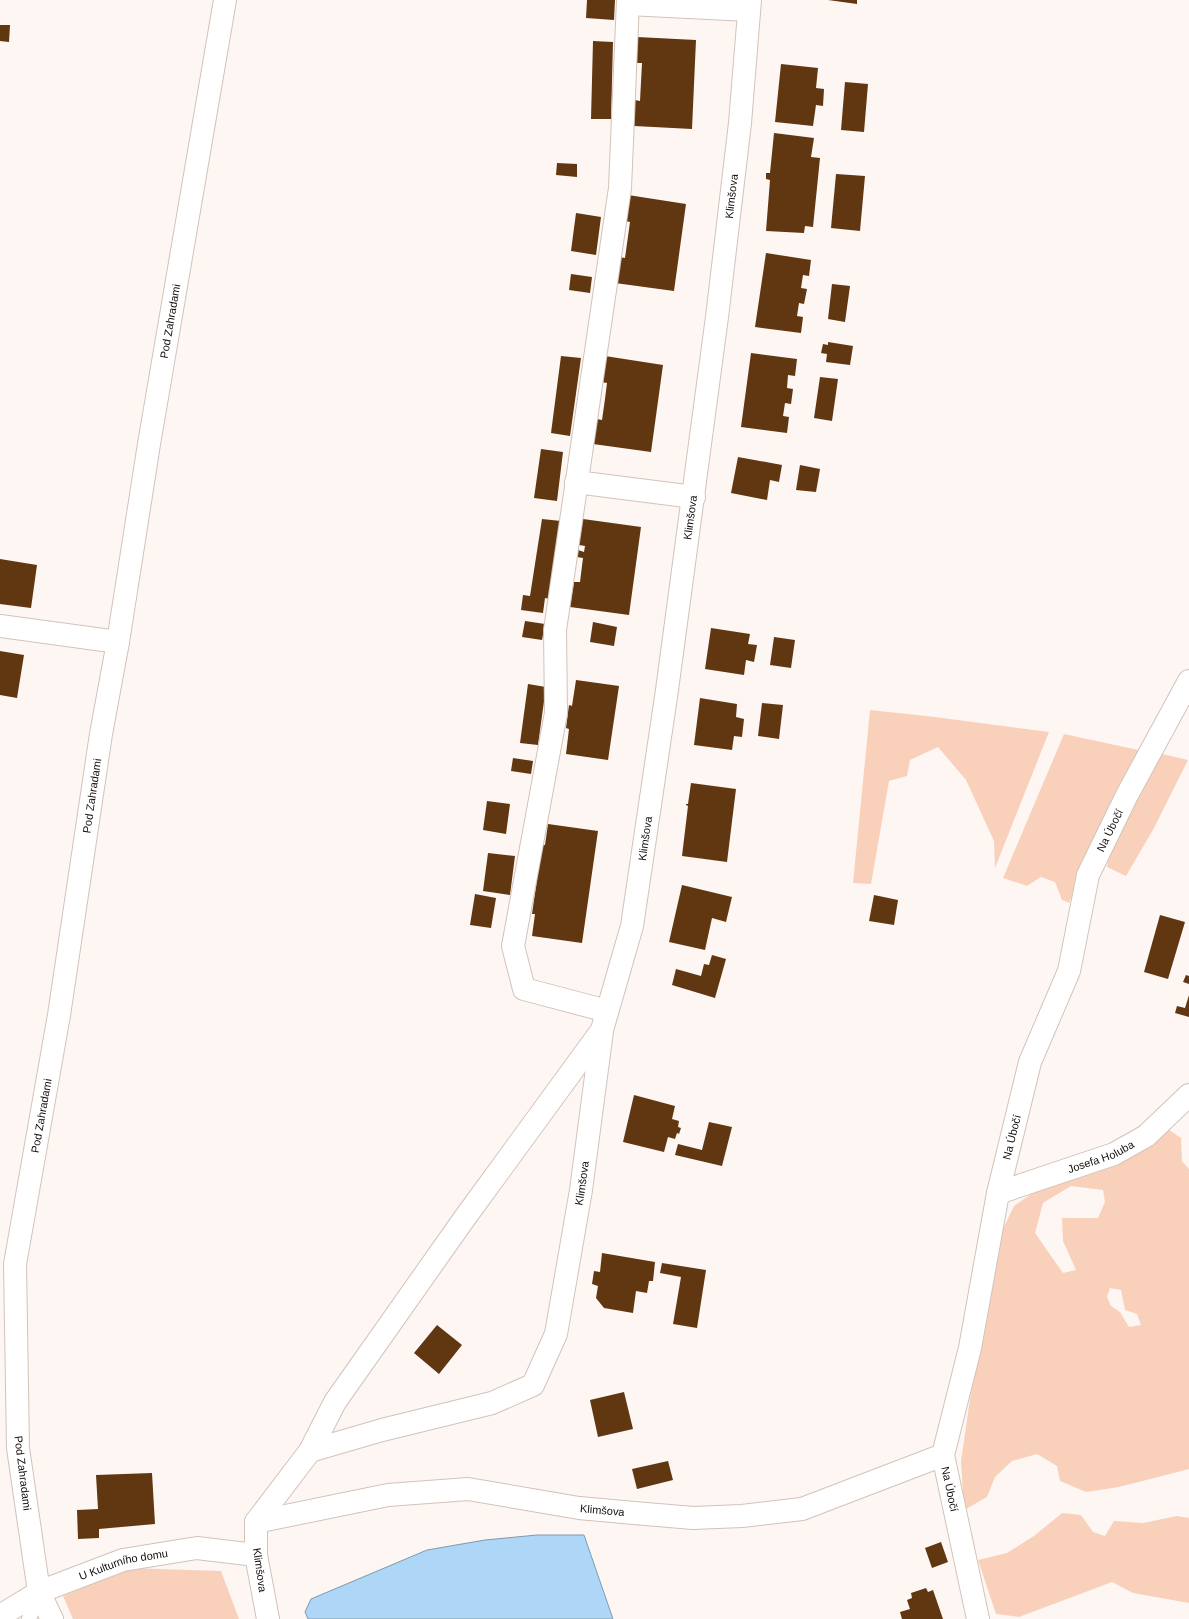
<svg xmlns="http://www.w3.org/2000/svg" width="1189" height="1619" font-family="Arial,sans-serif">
<rect width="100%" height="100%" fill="#fdf6f3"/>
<path fill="#f9d1bb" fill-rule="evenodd" d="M870,710L935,717L1049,732L995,868L994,841L966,780L938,747L910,760L907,776L889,781L871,884L853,883Z
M1064,734L1143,751L1094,845L1069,903L1062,900L1055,882L1041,877L1027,886L1003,878Z
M1158,753L1188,760L1154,828L1126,876L1107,867L1110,849Z
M1165,1127L1181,1138L1182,1161L1189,1169V1469L1119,1487L1086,1492L1060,1481L1057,1466L1037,1454L1012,1461L995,1477L987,1497L964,1510L961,1461L970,1399L1003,1229L1014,1206L1043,1186L1098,1172L1151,1141ZM1071,1186L1103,1190L1105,1202L1098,1218H1062L1063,1241L1076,1270L1063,1273L1035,1233L1043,1203ZM1110,1288L1121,1290L1125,1310L1137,1314L1141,1325L1129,1327L1120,1312L1111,1306L1107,1297Z
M1062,1513L1081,1515L1093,1532L1105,1536L1114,1521L1143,1523L1177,1516L1189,1518V1603L1133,1593L1112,1582L1019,1617L996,1614L978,1560L1007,1553L1034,1536Z
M129,1568L221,1571L239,1619H73L63,1596Z"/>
<path fill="#aed6f7" stroke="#7f9ab0" d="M537,1535H584L613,1619H308L305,1612L311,1599L427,1550L485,1540Z"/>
<path fill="#613711" d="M587,0H615L614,20L586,18Z
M828,0H857V4Z
M0,25H10L9,42L0,41Z
M637,37L696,40L692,129L634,126L635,100L640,101L642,63H636Z
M593,41L613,42L611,119H591Z
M781,64L818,68L816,88L824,89L823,106L816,105L813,126L775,122Z
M845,82L868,84L864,132L841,130Z
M774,133L814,138L811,157L820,158L813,227L805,226L804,233L766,231L770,180L766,179V173H770Z
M557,163L577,164V177L556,175Z
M836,174L865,176L860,231L831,228Z
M628,195L686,204L674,291L615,283L619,257L625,258L630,222L625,221Z
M576,213L601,217L596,255L571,251Z
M766,253L811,260L809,276L803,275L801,288L807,289L804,304L799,303L797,316L803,317L801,333L755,327Z
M571,274L592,277L590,293L569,290Z
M832,284L850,286L845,322L828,319Z
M828,342L853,346L850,365L826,362L827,354L821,353L823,344L828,345Z
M751,353L797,359L795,376L788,375L787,388L793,389L791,404L785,403L783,416L789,417L787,433L741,427Z
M561,356L581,358L570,436L551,433Z
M605,356L663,365L651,452L593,444L597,419L602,420L605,399L607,383L601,382Z
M820,377L838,379L832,421L814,418Z
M541,449L563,452L557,501L534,498Z
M738,457L782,465L779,482L770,480L767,500L731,493Z
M800,465L820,469L816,492L796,490Z
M542,519L561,521L549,599L545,598L543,613L521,610L523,595L530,596Z
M583,519L641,527L629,615L570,607L574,582H580L583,558L577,557L578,550L584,552L585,546L579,545Z
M0,559L37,565L31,608L0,604Z
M525,621L545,624L542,640L522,637Z
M593,622L617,627L614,646L590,642Z
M711,628L750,634L748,644L757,645L754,662L746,660L744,675L705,669Z
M774,637L795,640L791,668L770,665Z
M0,651L24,655L17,698L0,695Z
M576,680L619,686L608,760L566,754L569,729L566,728L569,705L572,706Z
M528,684L546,687L538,745L520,743Z
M700,698L737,704L736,717L744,719L742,737L734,736L732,750L694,745Z
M762,703L783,705L779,739L758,736Z
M513,758L533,761L531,774L511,771Z
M691,783L736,789L727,862L682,856L688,806L686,805V804H688Z
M487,801L510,804L506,834L483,830Z
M548,824L598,831L582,943L532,936L535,914H532L542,845H545Z
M488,853L515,856L510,895L483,891Z
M682,885L732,897L726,922L712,918L705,950L669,942Z
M475,894L496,898L491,928L470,925Z
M874,895L898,900L894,925L869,921Z
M1160,915L1185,922L1168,979L1144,972Z
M712,955L726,959L715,998L672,985L676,969L701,976L704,964L709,965Z
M1186,975L1189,976V984L1183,982Z
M1189,995V1017L1175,1013L1177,1006L1185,1008Z
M634,1095L675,1106L672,1119L679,1121L678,1127L681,1128L679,1134L677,1133L675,1139L668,1137L664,1152L623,1142Z
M709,1122L732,1127L722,1166L675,1155L678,1144L702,1150Z
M602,1253L655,1262L653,1281H649L647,1293L636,1291L633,1313L604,1308L596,1298L598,1286L592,1284L594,1271L600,1272Z
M662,1263L706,1270L697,1328L673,1324L681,1277L660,1273Z
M437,1325L462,1345L439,1374L414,1353Z
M624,1392L633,1429L598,1437L590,1400Z
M668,1461L673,1480L637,1489L632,1469Z
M152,1473L155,1524L99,1529V1538L78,1539L77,1510L98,1509L96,1475Z
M941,1542L948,1562L932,1568L925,1548Z
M926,1588L928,1592L933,1590L943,1619H902L900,1612L910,1609L907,1600L912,1598L911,1593Z"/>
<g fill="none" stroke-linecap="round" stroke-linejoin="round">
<defs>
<path id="lane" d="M29,1619L39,1592"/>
<g id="street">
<path d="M628,4L749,10"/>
<path d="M576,482L694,497"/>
<path d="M0,626L118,642"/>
<path d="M607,1011L524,989L513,946L556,713L555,630L620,188L628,0"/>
<path id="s1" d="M998,1193L1114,1154L1146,1136L1189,1095"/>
<path id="s2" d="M310,1451L382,1430L492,1403L533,1385L556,1334L581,1190L602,1031"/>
<path id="s3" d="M256,1522L388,1495L468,1489L579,1508L634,1513L693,1518L742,1516L802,1509L943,1455"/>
<path id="s4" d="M0,1616L39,1592L123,1560L197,1548L256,1555"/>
<path id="s5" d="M52,1619L39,1592L18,1448L15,1264L59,1015L101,734L118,642L149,444L225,0"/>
<path id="s6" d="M268,1619L256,1555V1522L310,1451L335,1402L464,1219L602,1030L632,926L667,690L717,317L740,123L750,0"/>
<path id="s7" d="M978,1619L943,1455L970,1348L998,1193L1030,1062L1069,971L1088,875L1127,795L1189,681"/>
</g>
</defs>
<use href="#lane" stroke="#d2c3ba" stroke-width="16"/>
<use href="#street" stroke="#d2c3ba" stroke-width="24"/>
<use href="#lane" stroke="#fff" stroke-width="14"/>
<use href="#street" stroke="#fff" stroke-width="22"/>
</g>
<g text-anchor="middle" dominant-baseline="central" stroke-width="4" stroke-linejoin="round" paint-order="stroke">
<g font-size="11" fill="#120d0a" stroke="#fff">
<text stroke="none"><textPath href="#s6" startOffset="1545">Klimšova</textPath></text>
<text stroke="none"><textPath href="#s5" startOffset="1315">Pod Zahradami</textPath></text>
<text stroke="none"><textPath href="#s6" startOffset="1221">Klimšova</textPath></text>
<text stroke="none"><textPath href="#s5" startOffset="834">Pod Zahradami</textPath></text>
<text stroke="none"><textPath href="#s7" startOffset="817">Na Úbočí</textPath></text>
<text stroke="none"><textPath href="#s6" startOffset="897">Klimšova</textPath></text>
<text stroke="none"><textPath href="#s5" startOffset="510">Pod Zahradami</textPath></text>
<text stroke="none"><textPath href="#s7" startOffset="493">Na Úbočí</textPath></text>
<text stroke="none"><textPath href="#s1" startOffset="109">Josefa Holuba</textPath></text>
<text stroke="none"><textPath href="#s2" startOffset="442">Klimšova</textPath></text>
<text transform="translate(23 1473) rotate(83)">Pod Zahradami</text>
<text transform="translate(950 1489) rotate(78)">Na Úbočí</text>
<text stroke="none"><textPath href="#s3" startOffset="351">Klimšova</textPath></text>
<text stroke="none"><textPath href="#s4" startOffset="135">U Kulturního domu</textPath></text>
<text transform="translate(260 1570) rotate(82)">Klimšova</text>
</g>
</g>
</svg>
